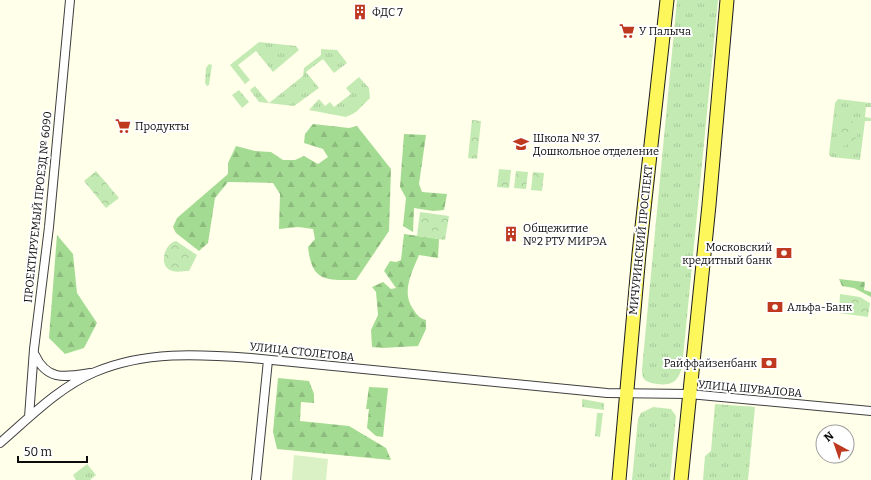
<svg xmlns="http://www.w3.org/2000/svg" width="871" height="480" font-family="Bitter,serif">
<defs>
<pattern id="grass-tufts" width="24" height="20" patternUnits="userSpaceOnUse"><rect width="24" height="20" fill="#c4eab3"/><path d="M3 7l-1-3M5 7V3M7 7l1-3M15 17l-1-3M17 17v-4M19 17l1-3" fill="none" stroke="#a7c899"/></pattern>
<pattern id="forest-firs" width="22" height="20" patternUnits="userSpaceOnUse"><rect width="22" height="20" fill="#a4db92"/><path d="M5 1l3.5 6h-7zM16 11l3.5 6h-7z" fill="#8cbb7d"/></pattern>
<pattern id="park-crowns" width="20" height="18" patternUnits="userSpaceOnUse"><rect width="20" height="18" fill="#c4eab3"/><path d="M2 6a3 3 0 1 1 6 0M12 15a3 3 0 1 1 6 0" fill="none" stroke="#a7c899"/></pattern>
</defs>
<rect width="100%" height="100%" fill="#ffffea"/>
<path fill="url(#grass-tufts)" d="M677,0H718L682,368C680,374 677,381 671,383C665,386 648,384 644,379C642,376 642,373 642,369Z
M259,42L296,46L299,50L273,72L256,51L238,65L250,80L245,84L230,65Z
M321,49L337,50L347,63L334,73L323,59L306,72L319,88L294,106L259,102L250,90L255,86L269,103L303,76L304,68L321,55Z
M209,64L212,65L209,85L207,86L205,83L206,68Z
M359,77L369,88L370,98L356,112L346,117L309,110L319,99L325,106L330,102L334,107L351,94L346,88Z
M838,99L871,103V107H866L865,117L871,118V121H865L860,160L831,157L829,154L835,103Z
M582,399L604,403V410L582,407Z
M715,404L755,407L748,480H703L705,456L711,451Z
M653,407L671,409L676,416L670,480H632L638,419L641,413Z
M597,413H603L600,437L595,436Z
M87,464L96,475L90,480H76L73,475Z"/>
<path fill="url(#forest-firs)" d="M313,124L349,128L357,126L391,169L389,231L356,280C325,280 312,282 308,247L315,239L313,229L298,227L279,229L280,194L273,183L228,182L215,198L208,243L199,251L176,233L173,227L177,218L228,174V163L236,146L255,151L271,152L283,160H295L304,156L318,164L328,157L323,149L304,143L305,134Z
M404,134L426,135L419,184L422,192L447,194L444,210L433,211L414,208L413,232L403,226L406,198L400,187Z
M404,234L439,239L438,258L419,255C412,272 401,292 413,309C417,315 419,318 426,320V329L418,346L382,348L372,347L371,330L378,315L376,292L372,287L383,282L391,289L396,288L384,271L390,261L396,262L401,260Z
M57,235L73,254L77,293L97,323L84,348L65,354L49,338Z
M839,279L865,282L864,290L871,292V297L854,288L842,286Z
M278,378L309,381L314,394V403L301,402L300,421L349,426L386,448L391,460L277,449L273,432Z
M369,387L388,388L383,437L376,436L367,428L369,409H366Z"/>
<path fill="url(#park-crowns)" d="M239,90L249,102L242,108L232,95Z
M843,115C853,120 858,125 857,137L851,143L840,148L838,135Z
M472,120L481,121L477,159L468,158Z
M499,169L511,170L509,188L497,187Z
M96,171L119,198L106,208L84,181Z
M516,171L528,172L526,189L514,188Z
M533,172L544,173L542,191L531,190Z
M420,212L449,216L445,240L417,236Z
M176,241L197,255L189,271C183,271 175,273 170,270C159,265 164,244 176,241Z
M840,294L860,297L870,303L868,317L839,313Z"/>
<path fill="#d9f1c5" d="M294,455L328,459L326,480H292Z"/>
<g fill="none" stroke-linecap="round" stroke-linejoin="round">
<defs>
<path id="minor" d="M35,355C47,381 65,377 90,373
M29,417L34,349L49,227L70,0
M0,443C29,418 59,387 95,372C145,351 198,354 251,358L607,393L689,394L871,411
M256,480L268,360"/>
<path id="primary" d="M619,480L639,254L667,0
M681,480L709,205L727,0"/>
</defs>
<use href="#minor" stroke="#3f3f3f" stroke-width="10"/>
<use href="#primary" stroke="#1d1d1d" stroke-width="15"/>
<use href="#minor" stroke="#fff" stroke-width="8"/>
<use href="#primary" stroke="#fdf75c" stroke-width="13"/>
</g>
<defs>
<symbol id="building-bare" viewBox="-9 -9 18 18"><path d="M-4-6H4V6H1V3H-1V6H-4ZM-2.5-4.3h1.7v1.8h-1.7ZM.8-4.3h1.7v1.8H.8ZM-2.5-1h1.7V.8h-1.7ZM.8-1h1.7V.8H.8Z" fill="#bf3920" stroke="#fff" stroke-width="2.5" paint-order="stroke"/></symbol>
<symbol id="supermarket-bare" viewBox="-9 -9 18 18"><path d="M-6-5.5h2.5l.6 2H6L4.5 2H-2.5L-4.4-4H-6ZM-1.5 3.2a1.3 1.3 0 1 0 .1 0ZM3 3.2a1.3 1.3 0 1 0 .1 0Z" fill="#bf3920" stroke="#fff" stroke-width="2.5" paint-order="stroke"/></symbol>
<symbol id="school-bare" viewBox="-9 -9 18 18"><path d="M0-5L7-2L0 1L-7-2ZM-4 1L0 2.5L4 1V4Q0 6-4 4Z" fill="#bf3920" stroke="#fff" stroke-width="2.5" paint-order="stroke"/></symbol>
<symbol id="bank-bare" viewBox="-9 -9 18 18"><path d="M-6-4H6V4H-6ZM0-2.3a2.3 2.3 0 1 0 0 4.6a2.3 2.3 0 1 0 0-4.6Z" fill="#bf3920" stroke="#fff" stroke-width="2.5" paint-order="stroke"/></symbol>
</defs>
<g fill-rule="evenodd">
<use href="#building-bare" x="349" y="1" width="22" height="22"/>
<use href="#supermarket-bare" x="616" y="20" width="22" height="22"/>
<use href="#supermarket-bare" x="112" y="115" width="22" height="22"/>
<use href="#school-bare" x="510" y="133" width="22" height="22"/>
<use href="#building-bare" x="500" y="223" width="22" height="22"/>
<use href="#bank-bare" x="773" y="242" width="22" height="22"/>
<use href="#bank-bare" x="764" y="296" width="22" height="22"/>
<use href="#bank-bare" x="758" y="352" width="22" height="22"/>
</g>
<g text-anchor="middle" dominant-baseline="central" stroke-width="4" stroke-linejoin="round" paint-order="stroke">
<g font-size="11" fill="#0c0c0c" stroke="#fff" text-anchor="start">
<text x="372" y="12">ФДС 7</text>
<text x="639" y="31">У Палыча</text>
<text x="135" y="126">Продукты</text>
<text x="533" y="138">Школа № 37.<tspan x="533" dy="13">Дошкольное отделение</tspan></text>
<text x="523" y="228">Общежитие<tspan x="523" dy="13">№2 РТУ МИРЭА</tspan></text>
<text x="772" y="247" text-anchor="end">Московский<tspan x="772" dy="13">кредитный банк</tspan></text>
<text x="787" y="307">Альфа-Банк</text>
<text x="757" y="363" text-anchor="end">Райффайзенбанк</text>
</g>
<g font-size="11" fill="#0c0c0c" stroke="#fff">
<text transform="translate(38 207) rotate(-84)">ПРОЕКТИРУЕМЫЙ ПРОЕЗД № 6090</text>
<text transform="translate(641 240) rotate(-84)">МИЧУРИНСКИЙ ПРОСПЕКТ</text>
<text transform="translate(302 352) rotate(6)">УЛИЦА СТОЛЕТОВА</text>
<text transform="translate(750 389) rotate(5)">УЛИЦА ШУВАЛОВА</text>
</g>
</g>
<g transform="translate(835 444) rotate(320)"><circle r="19" fill="#ffffff" stroke="#9e9e9e"/>
<path d="M0-3L7 15L0 10L-7 15Z" fill="#bf3920"/>
<text y="-6" font-size="11" font-weight="bold" text-anchor="middle" fill="#0c0c0c">N</text>
</g>
<path d="M18 456v6h69v-6" fill="none" stroke="#0c0c0c" stroke-width="2"/>
<text x="24" y="456" font-size="12" fill="#0c0c0c" stroke="#ffffff" stroke-width="3" paint-order="stroke">50 m</text>
</svg>
